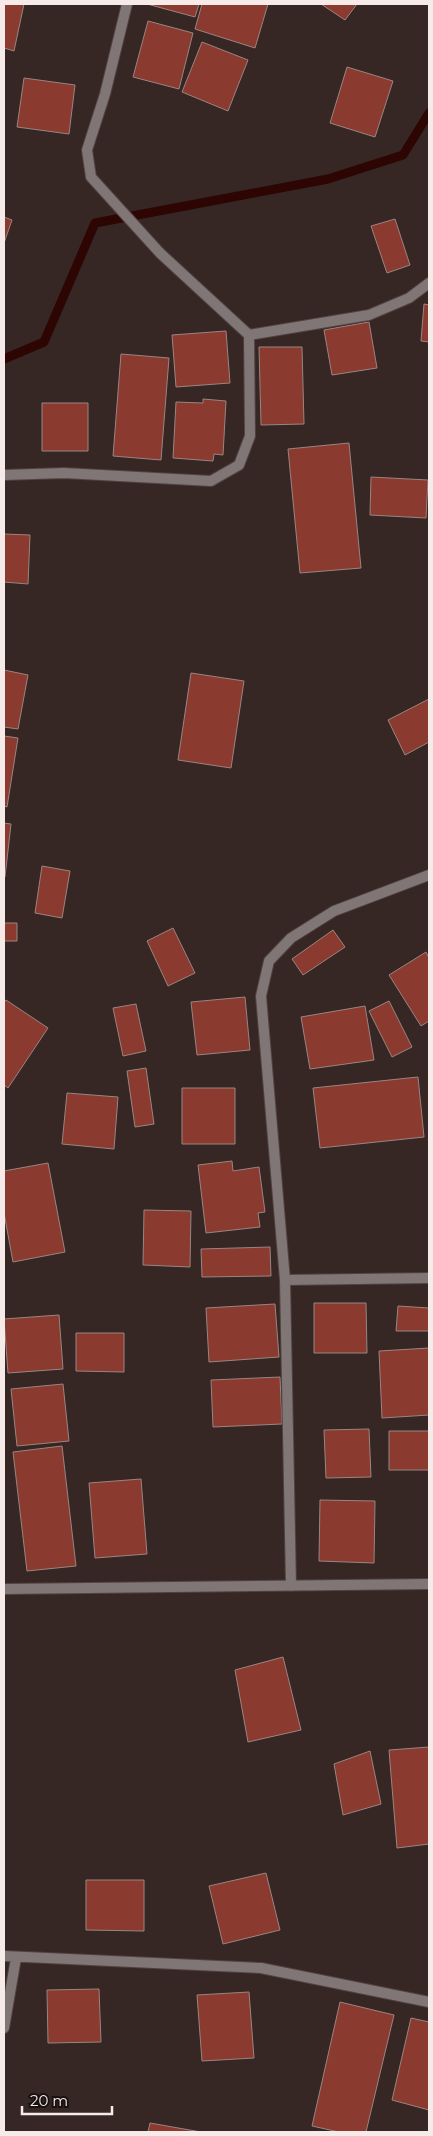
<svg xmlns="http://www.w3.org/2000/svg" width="433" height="2136" font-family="Montserrat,sans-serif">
<rect width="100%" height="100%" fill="#362724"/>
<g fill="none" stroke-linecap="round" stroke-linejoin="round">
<path stroke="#2d0503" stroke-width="9" d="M4,359L44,342L95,223L328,179L403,155L429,113"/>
</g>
<path fill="#8b3a2f" stroke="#998582" d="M4,4H24L14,51L4,48Z
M147,4H199L195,17Z
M202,4H268L255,48L195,29Z
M321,4H357L345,20Z
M148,21L193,33L179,89L133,77Z
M202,42L248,60L228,111L182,92Z
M347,67L393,81L375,137L330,123Z
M24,78L75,85L69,134L17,127Z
M4,217L12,220L4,243Z
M395,219L410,265L387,273L371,226Z
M424,304L429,305V342L421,341Z
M369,322L377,368L332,375L324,330Z
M226,331L230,383L176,387L172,335Z
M259,347H302L304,424L261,425Z
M121,354L169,358L161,460L113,456Z
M203,399L226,401L223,455L214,454L213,461L173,458L176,402L203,403Z
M42,403H88V451H42Z
M349,443L361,568L300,573L288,449Z
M371,477L428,480L426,518L370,515Z
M4,534L30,535L28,584L4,582Z
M4,670L28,675L18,729L4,727Z
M191,673L244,681L231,768L178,760Z
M429,699V742L405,755L388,720Z
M4,736L18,738L7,807L4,806Z
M4,823L11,824L5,877H4Z
M42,866L70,871L62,918L35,913Z
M4,923H17V941H4Z
M173,928L195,973L168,986L147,941Z
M333,930L345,947L303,975L292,959Z
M426,952L429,958V1021L421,1026L389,975Z
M245,997L250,1050L197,1055L191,1002Z
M6,1000L48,1028L8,1088L4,1085V1003Z
M389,1001L412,1047L392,1057L369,1011Z
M136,1004L146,1051L123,1056L113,1008Z
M365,1006L374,1060L310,1069L301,1017Z
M146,1068L154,1124L135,1127L127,1071Z
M418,1077L424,1137L320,1148L313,1088Z
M182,1088H235V1144H182Z
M67,1093L118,1097L114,1149L62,1144Z
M232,1161L233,1171L259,1167L265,1212L258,1213L260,1227L206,1233L198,1165Z
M48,1163L65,1252L13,1262L4,1213V1171Z
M144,1210L191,1211L190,1267L143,1265Z
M270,1247L271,1276L202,1277L201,1249Z
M314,1303H366L367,1353H314Z
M275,1304L279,1357L209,1362L206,1308Z
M398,1306L429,1308V1331H396Z
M59,1315L63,1369L8,1373L4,1319Z
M76,1333H124V1372L76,1371Z
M429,1348V1415L382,1418L379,1351Z
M280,1377L282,1424L213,1427L211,1380Z
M63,1384L69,1441L17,1446L11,1389Z
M369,1429L371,1477L326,1478L324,1430Z
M389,1431H429V1470H389Z
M62,1446L76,1566L27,1571L13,1452Z
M141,1479L147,1554L95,1558L89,1483Z
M320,1500L375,1501L374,1563L319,1561Z
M283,1657L301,1730L248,1742L235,1670Z
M429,1747V1844L397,1848L389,1750Z
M370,1751L381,1804L343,1815L334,1764Z
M266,1873L280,1930L223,1944L209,1886Z
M86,1880H144V1931L86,1930Z
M99,1989L101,2042L48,2043L47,1990Z
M249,1992L254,2058L202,2061L197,1995Z
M340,2002L394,2015L366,2132H339L312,2126Z
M411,2018L429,2022V2110L392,2100Z
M150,2123L201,2132H148Z"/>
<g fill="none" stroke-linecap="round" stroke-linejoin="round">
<defs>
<path id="minor" d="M249,335L369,315L409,298L429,283
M4,475L64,473L211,481L239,465L250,436L249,335L160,253L91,177L87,150L105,94L127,4
M285,1280L429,1278
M291,1586L285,1280L261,996L269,961L291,938L334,911L429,875
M4,1589L429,1584
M4,1956L261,1968L429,2002
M4,2028L16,1958"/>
</defs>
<use href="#minor" stroke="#514240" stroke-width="12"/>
<use href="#minor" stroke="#7f7675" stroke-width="10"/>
</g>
<rect width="433" height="2136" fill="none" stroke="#f6ebe9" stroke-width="10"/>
<path d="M22 2106v8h90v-8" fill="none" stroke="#f6ebe9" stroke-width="2.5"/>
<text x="30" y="2106" font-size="15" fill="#f6ebe9" stroke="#191210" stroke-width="4" paint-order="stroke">20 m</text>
</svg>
